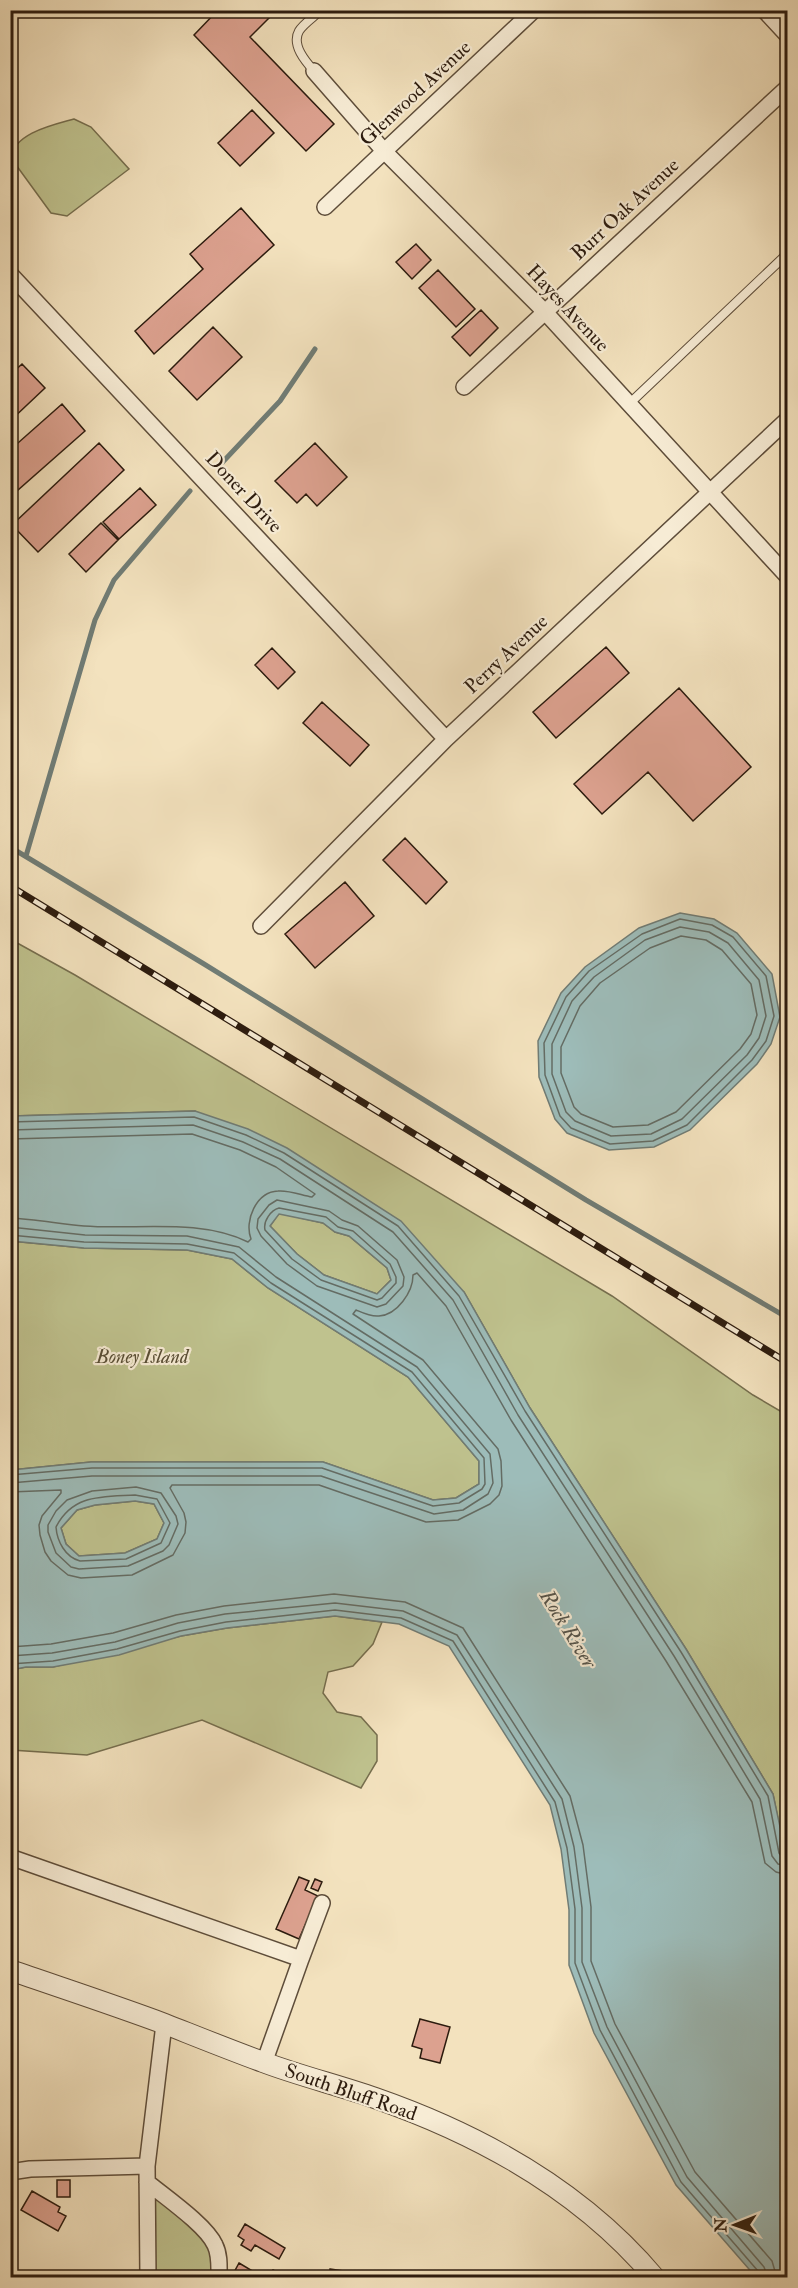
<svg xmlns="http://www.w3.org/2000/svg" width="798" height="2288" font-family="'IM FELL Double Pica',serif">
<rect width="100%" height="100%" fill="#f3e2be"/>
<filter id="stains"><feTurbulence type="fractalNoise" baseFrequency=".00333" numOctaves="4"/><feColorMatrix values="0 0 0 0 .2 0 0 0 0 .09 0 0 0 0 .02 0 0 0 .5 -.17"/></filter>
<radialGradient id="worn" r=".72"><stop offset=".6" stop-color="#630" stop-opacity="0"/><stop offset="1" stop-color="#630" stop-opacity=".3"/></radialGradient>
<path fill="#bfc28e" stroke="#766e4e" stroke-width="1.5" d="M74,119L91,127L129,169L67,216L51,213L11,158C14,133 53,125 74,119Z
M10,939L75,975L612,1296L753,1395L787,1415V1864L773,1794L686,1649L530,1408L464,1292L195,1111L11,1116Z
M279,1213L323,1223L335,1232L349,1236L387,1268L391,1280L377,1294L324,1275L297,1254L270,1226Z
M10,1241L84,1248L187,1250L232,1259L268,1288L408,1377L479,1461V1484L456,1498L433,1500L323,1462H91L11,1470Z
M135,1501L154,1504L164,1523L157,1539L125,1553L79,1556L66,1544L61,1528L77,1510L95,1505Z
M335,1616L382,1622L373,1644L353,1666L328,1672L323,1693L337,1712L361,1717L377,1735V1761L361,1788L202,1720L87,1755L11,1750L10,1670L26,1667H53L181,1636L227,1628Z
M147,2182L212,2239L219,2277H148Z"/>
<path fill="#9dbcb9" stroke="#707c75" stroke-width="1.5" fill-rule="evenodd" d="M680,913L714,919L737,933L772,974L780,1017L771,1044L757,1064L690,1130L654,1147L609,1150L567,1133L555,1119L539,1077L538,1041L561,993L585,967L639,928Z
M195,1111L248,1129L287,1148L401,1221L464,1292L530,1408L686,1649L773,1794L788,1864L787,2277L755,2276L676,2185L594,2033L569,1965V1910L561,1849L550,1805L449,1646L399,1624L335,1616L227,1628L181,1636L119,1655L53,1667H26L11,1670V1470L91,1462H323L433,1500L456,1498L479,1484V1461L408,1377L268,1288L232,1259L187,1250L84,1248L11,1241V1116ZM279,1214L323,1223L335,1232L349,1236L387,1268L391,1280L377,1294L324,1275L297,1254L270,1226ZM135,1501L154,1504L164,1523L157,1539L125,1553L79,1556L66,1544L61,1528L77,1510L95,1505Z"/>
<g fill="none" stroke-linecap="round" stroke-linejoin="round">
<path stroke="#646c64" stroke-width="1.5" d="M680,919L712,925L733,937L766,976L774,1016L766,1041L752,1060L687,1125L653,1141L610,1144L571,1128L560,1116L545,1075L544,1043L566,997L589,971L642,934Z
M680,927L709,932L728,943L759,980L766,1016L759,1038L747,1055L682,1119L651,1134L611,1136L575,1121L566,1112L552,1074V1044L572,1001L594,977L645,940Z
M681,936L706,940L722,950L751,984L757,1015L751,1034L740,1049L676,1112L648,1125L613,1127L581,1114L574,1107L561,1073V1047L580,1006L600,983L650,948Z
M10,1122L194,1117L246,1135L284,1153L398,1226L459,1296L525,1411L681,1652L768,1796L779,1853L782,1857L788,1858
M10,1130L193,1125L243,1142L280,1159L393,1232L453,1300L518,1415L674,1656L760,1799L772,1856L778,1864L788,1866
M10,1139L192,1134L240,1150L276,1167L315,1194L312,1197C301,1195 289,1190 278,1191C256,1192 244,1221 251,1239L248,1242C198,1218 138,1230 84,1226C60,1224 35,1219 10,1218
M277,1200L329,1211L342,1220L358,1226L397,1260L404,1277L403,1286L386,1304L377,1307L317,1286L287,1264L261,1236L257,1228L258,1219L269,1205Z
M279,1208L326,1217L338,1227L353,1231L390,1264L396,1277V1283L382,1298L377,1300L321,1280L292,1259L265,1230C263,1221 271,1210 279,1208Z
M10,1227L85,1235L187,1236L239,1247L276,1277L417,1367L490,1454L493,1483L488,1494L463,1510L434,1514L321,1476H92L10,1483
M10,1235L84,1242L187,1244L234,1253L271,1283L412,1372L484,1458L485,1484L482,1489L459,1503L433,1506L322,1468H92L10,1475
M136,1487L161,1493L176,1516L178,1524L169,1545L163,1551L128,1566L79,1569L71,1567L56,1553L48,1532V1525L56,1511L67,1500L92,1491Z
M10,1492L61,1490V1493L42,1516L39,1525L40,1535L45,1552L51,1561L68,1575L81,1578L132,1575L173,1555L185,1533L186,1522L184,1513L170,1488L172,1485H319L426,1522L458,1520L490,1504L499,1495L502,1486L501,1461L498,1449L423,1360L353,1314L356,1310C363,1313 371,1317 379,1316C397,1315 413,1292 413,1275L417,1273L446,1306L511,1420L666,1661L752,1802L765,1863L776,1872L788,1875
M135,1495L157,1499L170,1523L161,1543L126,1559L80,1561C65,1557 57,1541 56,1527C73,1494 102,1497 135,1495Z
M10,1647L51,1644L113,1633L176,1615L224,1606L334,1594L405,1602L463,1628L570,1796L583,1845L591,1907V1961L615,2024L695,2172L772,2261L777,2278
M10,1656L52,1653L115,1642L178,1623L225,1614L335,1603L403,1611L457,1635L562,1799L574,1847L582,1908V1962L607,2027L687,2177L764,2267L768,2278
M10,1664L53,1661L117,1649L180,1631L226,1622L335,1610L401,1618L453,1641L555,1802L567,1848L575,1909V1963L600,2030L681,2182L758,2271L760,2278"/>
<path stroke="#707c75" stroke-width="5" d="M219,466L280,401L315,349
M10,847L204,964L586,1200L788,1318
M26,856L95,620L114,580L190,491"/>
</g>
<path fill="#dca18f" stroke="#2c1b0e" stroke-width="1.5" d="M218,10H277L250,37L334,124L306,151L194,35Z
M252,110L274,133L240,166L218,143Z
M241,208L274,245L154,354L135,331L203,269L190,254Z
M416,244L431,260L412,279L396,262Z
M438,270L475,309L456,327L419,288Z
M481,310L498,328L470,356L452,337Z
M213,327L242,357L197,400L169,371Z
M22,364L45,388L10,421V375Z
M62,404L85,431L10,497V450Z
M99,443L124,470L38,552L12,525Z
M315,443L347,477L317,506L306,494L297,503L275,481Z
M140,488L156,505L119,539L103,522Z
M101,523L118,540L86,572L69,554Z
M606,647L629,673L556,738L533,712Z
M272,648L295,672L278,689L255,665Z
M679,688L751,767L693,821L648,772L602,814L574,784Z
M322,702L369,745L350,766L303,723Z
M405,838L447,882L426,904L383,860Z
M345,882L374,916L315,968L285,934Z
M299,1877L309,1881L305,1890L318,1896L299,1939L276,1929Z
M315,1879L322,1882L318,1891L311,1888Z
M420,2019L450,2027L440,2063L420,2058L422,2049L412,2046Z
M57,2180H70V2197H57Z
M32,2191L60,2207L58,2212L66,2216L58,2231L21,2210Z
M245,2224L285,2248L279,2259L255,2245L251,2251L241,2245L244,2240L238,2236Z
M239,2263L264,2278H235L232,2276Z
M330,2269L350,2272L349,2278H322V2276L329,2277Z
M273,2270L283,2275L282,2278H268Z"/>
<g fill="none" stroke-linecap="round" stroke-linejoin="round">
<defs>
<path id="service" d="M314,71C306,62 291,45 299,31C303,24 315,16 321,10
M629,404L788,253"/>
<path id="minor" d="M764,10L788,36
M314,71L384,151L545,312L788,577
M325,207L534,10
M10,274L446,739
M464,387L788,87
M261,926L446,739L788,419
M10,1857L301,1959L264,2063
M301,1959L322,1903
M10,2172L30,2169L147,2166
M147,2182C165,2197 206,2225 215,2245C220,2255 219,2267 219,2278
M148,2278L147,2166L164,2024"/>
<path id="tertiary" d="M10,1970C62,1988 114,2005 165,2024C198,2037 230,2050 263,2062C300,2076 338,2085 375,2098C481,2135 582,2191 655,2278"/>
</defs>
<use href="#service" stroke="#5e4d3a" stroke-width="10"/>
<use href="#minor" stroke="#5e4d3a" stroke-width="18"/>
<use href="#tertiary" stroke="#5e4d3a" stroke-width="22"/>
<use href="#service" stroke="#f7ecd5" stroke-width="8"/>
<use href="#minor" stroke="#f7ecd5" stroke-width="15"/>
<use href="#tertiary" stroke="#f7ecd5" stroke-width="20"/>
<defs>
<path id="rail" d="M10,886L788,1363"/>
</defs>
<use href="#rail" stroke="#2c1b0e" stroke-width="7"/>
<use href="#rail" stroke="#f7ecd5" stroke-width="4.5" stroke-dasharray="14" stroke-linecap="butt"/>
</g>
<g text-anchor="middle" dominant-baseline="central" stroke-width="4.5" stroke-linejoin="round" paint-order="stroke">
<g font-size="20" fill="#2c1b0e" stroke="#f7ecd5">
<text transform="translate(415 93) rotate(-43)">Glenwood Avenue</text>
<text transform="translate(625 209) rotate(-43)">Burr Oak Avenue</text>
<text transform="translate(568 308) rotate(47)">Hayes Avenue</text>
<text transform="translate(244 492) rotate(47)">Doner Drive</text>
<text transform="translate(506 654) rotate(-43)">Perry Avenue</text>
<text transform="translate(351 2092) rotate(19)">South Bluff Road</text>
</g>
<g font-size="20" font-style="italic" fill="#584d34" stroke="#f7ecd5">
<text x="142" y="1356">Boney Island</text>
</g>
<g font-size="21" font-style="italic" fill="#54534a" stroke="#f7ecd5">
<text transform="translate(568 1629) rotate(58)">Rock River</text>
</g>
</g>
<rect width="798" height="2288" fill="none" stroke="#f3e2be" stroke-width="36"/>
<rect x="12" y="12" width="774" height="2264" fill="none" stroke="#2c1b0e" stroke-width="3"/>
<rect x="18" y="18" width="762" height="2252" fill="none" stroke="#2c1b0e" stroke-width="1.5"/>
<g transform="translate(735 2225) rotate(269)" stroke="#f7ecd5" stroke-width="4.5" paint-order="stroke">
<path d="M0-4.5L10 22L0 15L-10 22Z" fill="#2c1b0e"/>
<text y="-9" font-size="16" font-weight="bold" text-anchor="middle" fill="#2c1b0e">N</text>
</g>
<rect width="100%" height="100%" filter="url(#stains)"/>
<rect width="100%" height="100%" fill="url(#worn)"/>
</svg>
